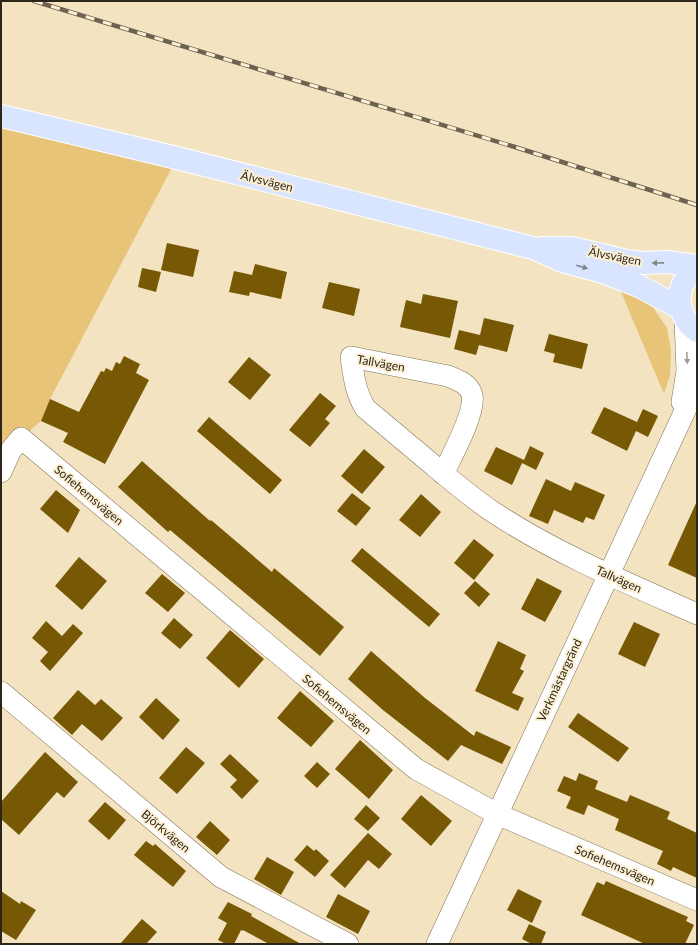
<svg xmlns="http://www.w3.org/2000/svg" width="698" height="945" font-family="Lato,sans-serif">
<rect width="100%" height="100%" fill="#f3e3c1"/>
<path fill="#e7c478" d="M1,116L177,158L50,399L41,421L21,438L1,472Z
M619,287L652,306L667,328L671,351L670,375L664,394Z"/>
<path fill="#765805" d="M167,243L199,250L193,277L161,270Z
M255,264L287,272L281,299L250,292L249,296L229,292L234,271L252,275Z
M142,268L161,272L156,292L138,287Z
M329,282L360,289L354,316L322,308Z
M423,294L458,301L450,338L400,327L406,300L421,304Z
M484,318L514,325L507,352L479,345L476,355L454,349L459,330L480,335Z
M549,334L588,344L582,369L553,362L555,354L544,351Z
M124,356L140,364L136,373L149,380L105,464L63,442L68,433L41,421L50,399L79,412L101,371L104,372L106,368L112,371L116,362L120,364Z
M249,357L271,375L250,400L228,382Z
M320,393L336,406L325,419L330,423L310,447L289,430Z
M604,407L637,422L643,409L658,416L648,437L636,431L627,451L591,433Z
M209,417L282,480L270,494L197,431Z
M530,446L544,453L536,470L522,463L512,485L484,471L496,447L524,460Z
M364,449L385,467L362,494L341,476Z
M142,461L210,521L211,520L272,572L274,568L344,627L320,656L170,530L168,532L118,487Z
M546,479L571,491L575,482L605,495L594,520L586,517L583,523L554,510L548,524L529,516Z
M56,490L80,510L68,533L40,509Z
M352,493L371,508L356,526L337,511Z
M421,494L441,512L420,537L399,520Z
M697,501V578L668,565Z
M474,539L494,555L474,580L454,563Z
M362,548L440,614L429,627L351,561Z
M79,557L107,581L82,610L55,586Z
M162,574L185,593L168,612L145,593Z
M537,578L562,591L545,622L521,609Z
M475,581L490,594L479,607L464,593Z
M174,618L193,635L180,649L161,633Z
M46,621L62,636L73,624L83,633L50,671L40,661L48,652L32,638Z
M634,622L660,634L645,667L618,654Z
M230,630L264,659L239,688L206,658Z
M498,641L526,655L520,669L524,671L512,693L524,698L518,711L475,691Z
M371,651L425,698L474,736L476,731L511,747L502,764L461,745L448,761L383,710L348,679Z
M78,690L95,705L101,699L123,718L102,741L82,724L72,735L53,718Z
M300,691L334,721L311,747L277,718Z
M156,698L180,720L163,740L139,717Z
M578,713L629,748L618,762L568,727Z
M360,740L393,770L369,799L335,769Z
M186,747L205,763L177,794L159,778Z
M45,752L78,782L64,798L57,792L19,835L1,819V802Z
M230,754L259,781L242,799L230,787L237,780L220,764Z
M317,762L330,774L317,788L304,776Z
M579,773L598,781L595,789L627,802L630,795L670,812L667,819L697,833V878L673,867L671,871L657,864L663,851L615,830L619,819L588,805L584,815L566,808L571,797L557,791L564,776L576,781Z
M421,795L452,821L431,846L401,819Z
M105,802L126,820L109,840L88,821Z
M366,805L380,818L368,831L354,819Z
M210,821L230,840L217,855L196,837Z
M368,833L392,854L379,869L368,860L345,888L330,875Z
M146,841L153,846L155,844L186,871L173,887L134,855Z
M307,845L314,851L316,849L329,861L315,877L294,860Z
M267,857L294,872L281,895L254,879Z
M606,881L688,917L686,921L694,925L685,944H645L581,915L597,882L604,885Z
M518,889L542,901L532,923L507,910Z
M1,891L20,904L21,901L36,910L16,940L1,931Z
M338,894L370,911L358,934L326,917Z
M228,902L252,914L251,916L301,944H269L243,930V931L241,930L234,944H226L218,940L227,923L218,918Z
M142,919L157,932L146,944H120Z
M529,924L546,932L541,944H532L522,939Z"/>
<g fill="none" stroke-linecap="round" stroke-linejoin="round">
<defs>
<path id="minor" d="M682,402L687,371L685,319
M1,472L11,450L21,438L416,769L497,814L697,900
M443,474C451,457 476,413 472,395C469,384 458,380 448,376L351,357C354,377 355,391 365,408C388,427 410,446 433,465C452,481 472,498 493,512C557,554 627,583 697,614
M1,692L221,877L348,944
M437,944L697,385"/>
<path id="major" d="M1,116L177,158L533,248L565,262L606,273L639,286L680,308
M542,248H572L627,261L644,263L667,262L697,266
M697,270C672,284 676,316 697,331"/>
</defs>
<use href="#minor" stroke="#817254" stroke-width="22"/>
<use href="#major" stroke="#fff" stroke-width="24"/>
<use href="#minor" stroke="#fff" stroke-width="21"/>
<use href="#major" stroke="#d9e5fe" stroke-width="22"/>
<defs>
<path id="rail" d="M34,1L515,147L697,205"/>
</defs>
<use href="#rail" stroke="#6c624f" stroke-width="4.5"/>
<use href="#rail" stroke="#fdf0d5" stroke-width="3" stroke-dasharray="9" stroke-linecap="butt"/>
</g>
<defs><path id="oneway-solid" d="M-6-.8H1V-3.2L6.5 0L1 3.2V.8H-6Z"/></defs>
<g fill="#82868c">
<use href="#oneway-solid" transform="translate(658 263) rotate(179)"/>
<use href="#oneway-solid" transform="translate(582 267) rotate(16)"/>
</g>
<use fill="#a09d98" href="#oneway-solid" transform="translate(687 358) rotate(88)"/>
<g text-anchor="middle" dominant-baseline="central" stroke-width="4" stroke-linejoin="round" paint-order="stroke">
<g font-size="12" fill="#2c2619" stroke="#fdf0d5">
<text transform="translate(267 181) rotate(14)">Älvsvägen</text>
<text transform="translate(615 256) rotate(11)">Älvsvägen</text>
<text transform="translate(381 363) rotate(10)">Tallvägen</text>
<text transform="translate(89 495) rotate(40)">Sofiehemsvägen</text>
<text transform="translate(619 579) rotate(24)">Tallvägen</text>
<text transform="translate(559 680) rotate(-65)">Verkmästargränd</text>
<text transform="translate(337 704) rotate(40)">Sofiehemsvägen</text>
<text transform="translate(166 831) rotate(40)">Björkvägen</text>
<text transform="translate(615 865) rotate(23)">Sofiehemsvägen</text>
</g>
</g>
<rect width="698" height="945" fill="none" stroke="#2c2619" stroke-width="4"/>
</svg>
